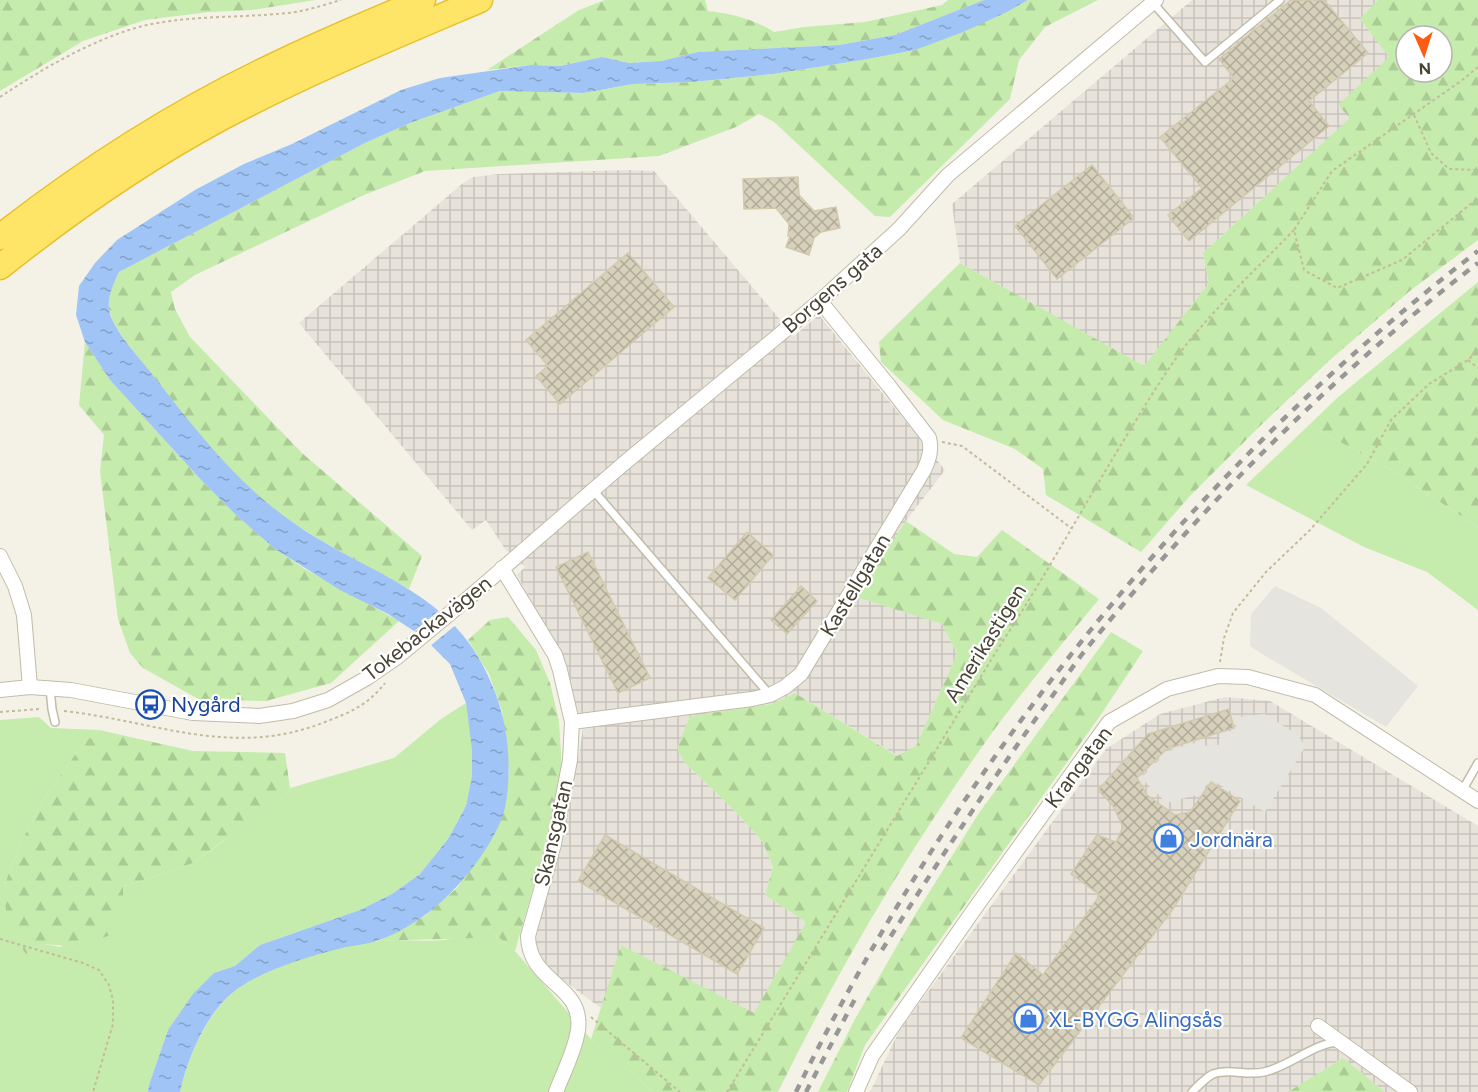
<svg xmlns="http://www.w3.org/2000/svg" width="1478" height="1092" font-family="Figtree,sans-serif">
<defs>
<pattern id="industrial-grid" width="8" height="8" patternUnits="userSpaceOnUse" patternTransform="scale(1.5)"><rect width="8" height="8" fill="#e7e3db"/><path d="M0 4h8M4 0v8" fill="none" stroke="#c8c4bd"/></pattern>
<pattern id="forest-firs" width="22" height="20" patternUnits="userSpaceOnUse" patternTransform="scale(1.5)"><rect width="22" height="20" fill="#c5ebad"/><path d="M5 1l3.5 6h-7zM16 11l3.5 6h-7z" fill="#abcb95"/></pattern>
<pattern id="water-ripples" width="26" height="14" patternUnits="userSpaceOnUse" patternTransform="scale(1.5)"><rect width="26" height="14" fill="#9fc4f5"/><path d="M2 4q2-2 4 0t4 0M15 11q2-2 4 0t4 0" fill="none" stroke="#84a1c7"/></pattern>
<pattern id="building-cross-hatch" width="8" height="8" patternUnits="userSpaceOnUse" patternTransform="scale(1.5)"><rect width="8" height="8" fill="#d7d0bb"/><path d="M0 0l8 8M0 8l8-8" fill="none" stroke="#b0aa99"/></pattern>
</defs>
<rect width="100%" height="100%" fill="#f4f2e7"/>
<path fill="url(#industrial-grid)" d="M1192,0H1378L1361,20L1390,57L1339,105L1351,118L1203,253L1209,283L1144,367L960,263L952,204Z
M626,170L654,171L794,336L819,315L945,470L906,521L857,597L942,624L957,654L916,746L898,756L795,693L772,704L690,716L678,748L684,762L733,809L763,842L773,867L765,895L806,922L754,1014L621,945L602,1009L544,966L531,941L579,755L583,727L558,649L517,575L525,567L505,549L486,520L472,530L299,323L462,184L473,177L499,174Z
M1225,697L1270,701L1478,826V1092H1385L1343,1058L1288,1092H870L899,1031L1106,749L1160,714Z"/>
<path fill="#c5ebad" d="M1309,425L1393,471L1478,527V610L1427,572L1364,547L1246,485Z
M466,703L473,749L472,776L466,806L448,839L420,874L392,894L360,910L260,945L235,966L214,973L168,1030L149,1085L148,1092H0V720L39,717L51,728L99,730L82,745L42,801L16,853L4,887L26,954L43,944L61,947L123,906V887L193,863L282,799L290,788L394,758L441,719Z
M489,929L515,951L591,1039L654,1092H180C188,1058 204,1020 230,995C256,970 343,943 380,941C401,939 423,942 444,940C459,938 474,933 489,929Z"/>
<path fill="url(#forest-firs)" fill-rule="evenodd" d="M0,0H315L252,10L209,12L145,20L83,41L0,91Z
M605,0H705L708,11C733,14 753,19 774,32L804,27L865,22L942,5L948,0H984L895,35L839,45L698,52L661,61L629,63L602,57L560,66L531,65L487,70L579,10Z
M1028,0H1098L1045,27L1019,60L1010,99L890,217L875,216L774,122L759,114L736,127L659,156L425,171L364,195L195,275L171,292L175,309L190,337L302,453L422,556L409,589C368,566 325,545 286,518C231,480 188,420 147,368C137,355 116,331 111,316C105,301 112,285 119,272L365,143L410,123L500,91L584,93L633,84L692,82L773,74L862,60L915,50L1007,12Z
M1378,0H1478V240L1411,290L1331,359L1260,426L1190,496L1141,552L1046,495L1043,469L1015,449L943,420L881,362L879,342L960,263L1144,366L1209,283L1203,253L1350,118L1338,105L1389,57L1360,19ZM1406,36H1442V72H1406Z
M1478,282V527L1393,471L1309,425L1337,398Z
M85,342L110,380L202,481L236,515L275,549L305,569L399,621L331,683L266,701L200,700L143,668L130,653L118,619L100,471L104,435L79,405Z
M906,521L954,554L977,557L1002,530L1099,599C1064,642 1027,685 994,730C912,844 840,966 778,1092H654L591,1039L621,945L754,1013L806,922L765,895L773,867L763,842L733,809L684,762L677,748L690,716L772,704L795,693L897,756L916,746L957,654L942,624L856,597Z
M508,617L536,650L550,683L559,721L562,770L543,853L515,951L489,929L474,938L378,941L405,928L426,915L458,887L504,811L509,771L502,711L489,674L468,640L490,620Z
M1111,632L1143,651L1100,716L865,1045L847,1092H818L855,1019L913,918L979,813Z
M99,730L193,751L285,753L290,788L282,799L259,821L223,841L193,863L123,887V906L115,933L80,947L43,944L26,954L16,939L6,911L4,887L16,853L42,801L82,745Z
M1343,1058L1385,1092H1288Z"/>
<path fill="#e5e4df" d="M1275,586L1321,608L1418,686L1386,727L1267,657L1250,646L1251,614Z
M1265,714L1299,736L1305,747L1265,812L1212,780L1209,782L1199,794L1167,803L1141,778L1168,751L1202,741L1208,748L1221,744L1219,735L1236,729L1237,717Z"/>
<path fill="url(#water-ripples)" d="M984,0H1028L1007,12L963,32L915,50L862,60L773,74L692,82L633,84L584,93L500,91L410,123L365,143L119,272C112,286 105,302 111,317C120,338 139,357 152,374C192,425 232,478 284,516C365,577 456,586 495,692C509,729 512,770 505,808C500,829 484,853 471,870C447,900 416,927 379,940C366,945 352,945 338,949C306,957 257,972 231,994C205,1016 187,1060 180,1092H148L149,1085L168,1030L193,994L214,973L235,966L260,945L360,910L392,894L420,874L448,839L466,806L472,776V749L466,703L450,664L423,637L388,614L340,590L275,549L236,515L202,481L110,380L85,342L76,315L79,286L95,263L117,240L195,190L244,164L292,144L401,90L440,78L531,65L560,66L602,57L629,63L661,61L698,52L839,45L895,35Z"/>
<path fill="#f4f2e7" d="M442,608L457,624L429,647L412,633Z"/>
<path fill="url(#building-cross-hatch)" stroke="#d2caae" stroke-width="1.5" d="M1291,0H1324L1368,53L1309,101L1329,126L1189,241L1168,215L1202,188L1160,137L1234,78L1219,59Z
M1092,165L1134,218L1057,279L1015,226Z
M798,177L799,195L814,211L836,207L840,228L821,232L814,238L809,255L786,247L790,236H788L789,224L776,208L744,209L743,179Z
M628,253L674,307L560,404L536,376L548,366L526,340Z
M747,532L773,555L735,600L708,578Z
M588,552L650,678L618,693L556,567Z
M801,586L817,601L787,634L771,620Z
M1229,709L1234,728L1167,749L1137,778L1147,795L1175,815L1190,812L1211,782L1240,801L1173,909L1039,1085L961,1038L1016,953L1043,975L1100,895L1071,874L1097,835L1116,842L1123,827L1113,806L1098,790L1148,734Z
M605,835L764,928L737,974L578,881Z"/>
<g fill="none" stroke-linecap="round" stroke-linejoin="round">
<defs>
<path id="service" d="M1153,3L1205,62L1280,0
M593,490L770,695
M50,688L52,709L55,722
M1462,791L1478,763
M1192,1092C1198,1086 1205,1078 1213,1074C1229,1068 1248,1076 1264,1072C1290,1066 1311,1045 1337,1042"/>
<path id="minor" d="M0,556L15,586L24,615L30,687
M502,568L555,655L560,670L572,722L570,760L554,844L528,936C529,984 584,984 578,1030C575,1051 563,1073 556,1092
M0,690L30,687L71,690L193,713L259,716L293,711L328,700L367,678L396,658L472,595L622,465L820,301L899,229L948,175L1156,0
M572,722L752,699L770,695L785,687L801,674L924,470C929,459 932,450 929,438L889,386L820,301
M1318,1026L1410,1092
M856,1092L872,1056L978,904L1109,722L1167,689L1218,676L1248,677L1315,695L1478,801"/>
<path id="motorway" d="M0,237C84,171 176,112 273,66C322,42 373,21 423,0
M0,267C70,211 143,160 223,117C306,73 393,37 480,0"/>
</defs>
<use href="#service" stroke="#c1bca8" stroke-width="10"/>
<use href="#minor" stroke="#c1bca8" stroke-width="16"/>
<use href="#motorway" stroke="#e8c12d" stroke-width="27"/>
<path stroke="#c3bb99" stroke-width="2" stroke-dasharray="3 3" stroke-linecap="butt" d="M1478,67L1461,81L1332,171L1294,230L1304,270L1337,288L1402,260L1478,198
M0,97C44,68 96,37 147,25C194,15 241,18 288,13C306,11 324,5 341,0
M1414,115L1431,153L1449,169L1478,170
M1468,360L1478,368
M942,442L962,446L1071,528
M1220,662L1224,638L1233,613L1266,572L1310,530L1367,464L1391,420L1429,384L1468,360L1478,350
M64,711C156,721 232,759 325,722C351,712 368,705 385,683
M0,712L40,709
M0,939L83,963L99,970L109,985L113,1000V1024L93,1092
M591,1017L680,1092
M727,1092L999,647C1043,580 1081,511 1122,443C1144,408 1164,372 1190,340C1222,301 1259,266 1294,230"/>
<use href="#service" stroke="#fff" stroke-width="7"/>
<use href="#minor" stroke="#fff" stroke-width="14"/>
<use href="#motorway" stroke="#ffe567" stroke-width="24"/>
<path stroke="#979797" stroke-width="4.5" stroke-dasharray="8 8" stroke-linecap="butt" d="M882,950C932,871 983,793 1037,717C1053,696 1067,674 1083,653C1199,509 1332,375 1478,263
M796,1092C956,766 1189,473 1478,251
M806,1092L856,997"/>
</g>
<defs>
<symbol id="bus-ring" viewBox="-11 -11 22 22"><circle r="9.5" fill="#fff" stroke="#1a4fb4" stroke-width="1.5"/><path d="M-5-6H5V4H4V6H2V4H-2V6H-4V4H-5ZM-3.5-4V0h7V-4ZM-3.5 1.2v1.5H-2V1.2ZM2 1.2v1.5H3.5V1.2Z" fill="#1a4fb4"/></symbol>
<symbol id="shop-ring" viewBox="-11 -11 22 22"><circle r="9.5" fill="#fff" stroke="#3f7fe0" stroke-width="1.5"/><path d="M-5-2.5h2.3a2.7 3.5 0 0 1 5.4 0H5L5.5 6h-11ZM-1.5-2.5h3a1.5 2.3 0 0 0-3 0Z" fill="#3f7fe0"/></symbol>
</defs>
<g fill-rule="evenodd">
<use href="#bus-ring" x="134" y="688" width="33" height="33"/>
<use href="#shop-ring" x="1152" y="822" width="33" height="33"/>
<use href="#shop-ring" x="1012" y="1002" width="33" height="33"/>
</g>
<g text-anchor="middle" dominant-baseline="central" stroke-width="4.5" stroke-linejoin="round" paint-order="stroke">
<g font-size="21" fill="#484435" stroke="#fff">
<text transform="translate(832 288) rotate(-41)">Borgens gata</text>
<text transform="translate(855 585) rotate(-59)">Kastellgatan</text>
<text transform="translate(427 628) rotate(-38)">Tokebackavägen</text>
<text transform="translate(985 643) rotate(-58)">Amerikastigen</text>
<text transform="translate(1078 767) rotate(-53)">Krangatan</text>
<text transform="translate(553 833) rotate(-77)">Skansgatan</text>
</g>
<g font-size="21" fill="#164399" stroke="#fff" text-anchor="start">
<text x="171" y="704">Nygård</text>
</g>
<g font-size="21" fill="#366cbe" stroke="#fff" text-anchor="start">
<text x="1190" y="839">Jordnära</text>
<text x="1049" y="1019">XL-BYGG Alingsås</text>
</g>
</g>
<g transform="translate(1424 54) rotate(177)"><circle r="28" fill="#ffffff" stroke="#b6b4ae" stroke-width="1.5"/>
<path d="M0-4.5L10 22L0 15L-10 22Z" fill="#ff5c13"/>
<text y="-9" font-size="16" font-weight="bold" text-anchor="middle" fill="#484435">N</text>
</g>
</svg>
